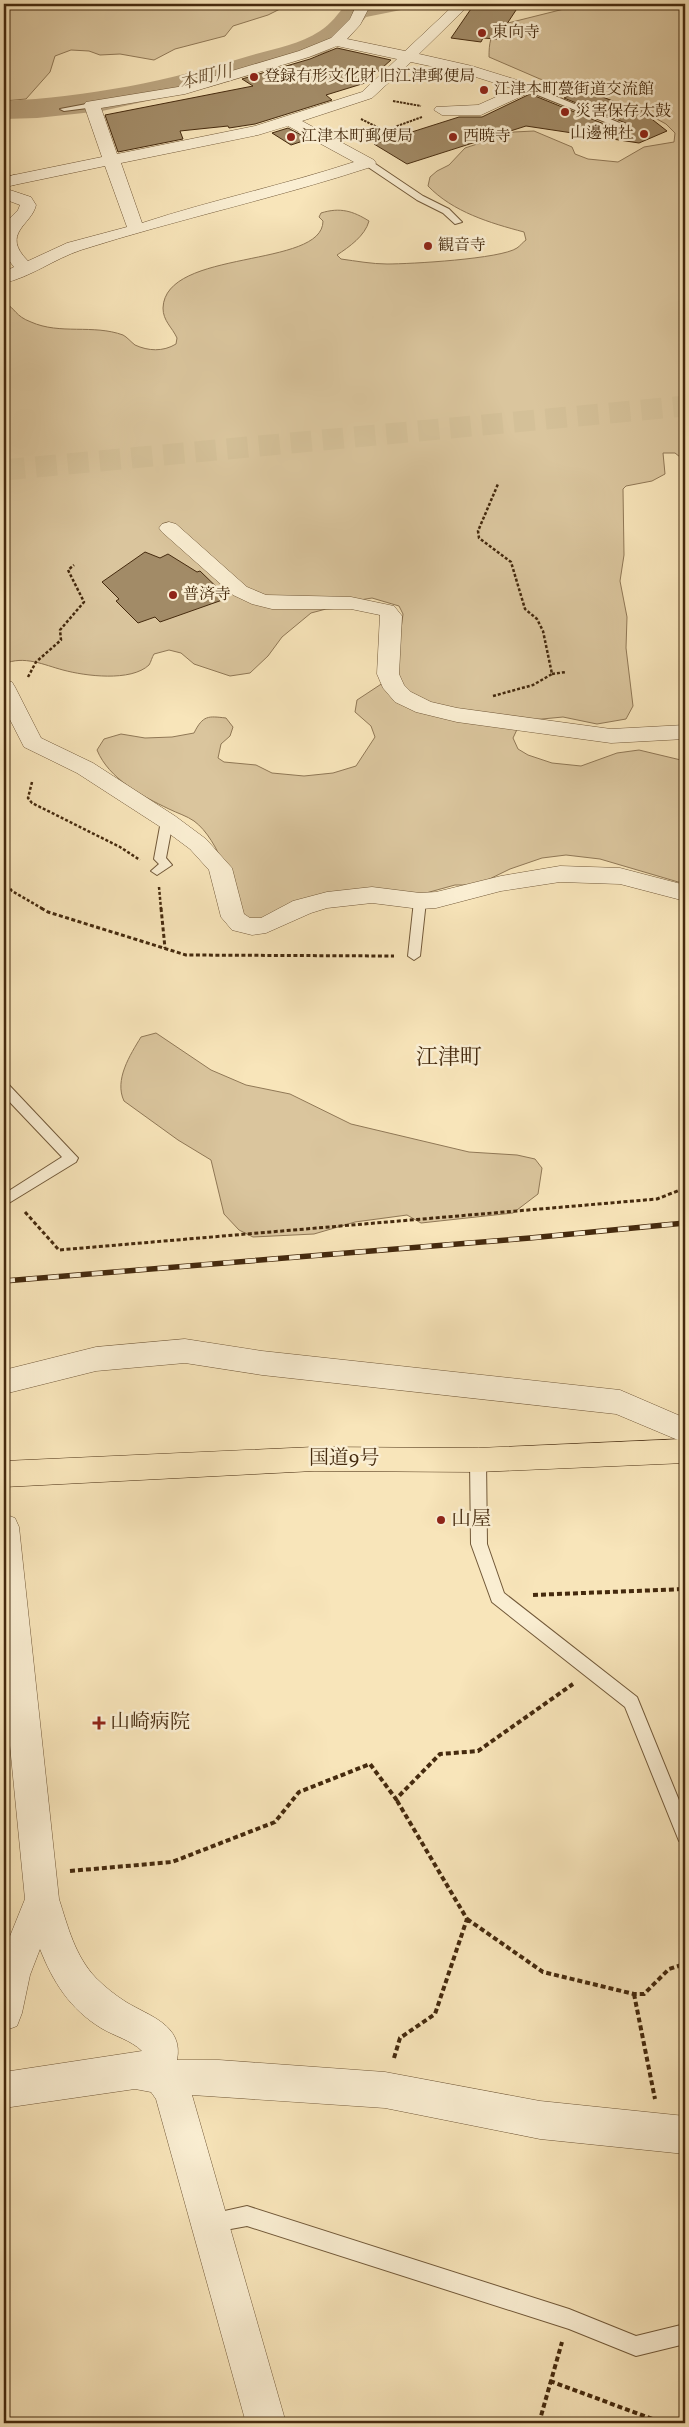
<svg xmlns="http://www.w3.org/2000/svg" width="689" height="2427" font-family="Vollkorn,'Noto Serif JP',serif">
<rect width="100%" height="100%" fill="#f8e5ba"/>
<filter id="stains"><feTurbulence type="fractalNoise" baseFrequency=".004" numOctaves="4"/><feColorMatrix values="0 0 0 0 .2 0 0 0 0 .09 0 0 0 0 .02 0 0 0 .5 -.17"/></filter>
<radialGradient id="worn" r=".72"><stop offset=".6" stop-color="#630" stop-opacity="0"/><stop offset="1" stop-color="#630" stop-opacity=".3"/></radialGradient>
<path fill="#dac59d" stroke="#907856" d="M4,4H290L268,15L233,26L225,36L175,49L154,60L120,54L100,55L89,51L71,50L55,56L50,72L26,99L4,101Z
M584,4H685V461L675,453H663L665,474L652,481L626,486L623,489L624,555L620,581L627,617L626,648L633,706L626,719L597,724L563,717L521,721L513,738L518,749L528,755L552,763L581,766L617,753L639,750L685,761V884L600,859L566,855L542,858L510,869L477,885H455L415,896L380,889L245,923C234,893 220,840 194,821C187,816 177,813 169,809C142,796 109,779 97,750L104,739L121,734L145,738L172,737L194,733C203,715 208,716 226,718L233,727L230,736L221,744L218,758L224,762L256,765L272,773L304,776L333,773L356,766L375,737L371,726L355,712L357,700L395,675L403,614L399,606L372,598L360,600L342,608L326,609L311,613L282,637L268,656L250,673L230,676L194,664L181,653L169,650L154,654C152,657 151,662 149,665C131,682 85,676 63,670C44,665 24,655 4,664V302C16,309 15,316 31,322C60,335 93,324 123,335C127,337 131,342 135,345C148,351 163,352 176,344L177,338C172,327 163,321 163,308C165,248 323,269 323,221L319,217L321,213C340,207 353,211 369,221C365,236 349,247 337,255L341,259C356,261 372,264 387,264C410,264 501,259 517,248C520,246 523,242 526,240L524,232C490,223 453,212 428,186L430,177L437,171L449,165L465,148L514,132L534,131L572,147L575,154L588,159L618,162L644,147L674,142L675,133L666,124L633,106L609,100L590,89L561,85L540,79L489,57C489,44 490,34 500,25Z
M156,1033L211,1070L246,1085L290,1094L351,1124L469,1152L517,1155L535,1159L542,1168L538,1194L513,1213L421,1223L407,1215L355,1222L314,1234L253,1237L239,1230L224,1214L211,1160L178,1140L124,1101C114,1080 130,1055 141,1037Z"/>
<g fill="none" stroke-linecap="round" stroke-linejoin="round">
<path fill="#bba580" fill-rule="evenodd" d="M346,4H406L401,10L366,17L348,39L325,53L210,87L102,111L37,118L4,119V101C89,97 168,81 249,56C273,49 299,45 320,31C331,24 338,14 346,4Z"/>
</g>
<path fill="#a28b67" stroke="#452a0e" d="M485,4H520L497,39L483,38L481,42L451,38L473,6L482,7Z
M337,48L391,60L365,83L326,95L332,100L255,124L229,128L228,126L180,131L183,139L118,152L105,115L253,86L242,79L310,59Z
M579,91L583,93L587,91L644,113L667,131L639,143L526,126L407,164L374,144L459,117H482L530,94L619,130L629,127L628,124L564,98Z
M288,128L309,139L291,145L272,133Z
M145,552L160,558L168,554L197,572L200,571L228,598L160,622L155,617L138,623L116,601L119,599L102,582Z"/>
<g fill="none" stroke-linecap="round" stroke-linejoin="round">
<path stroke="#d4c098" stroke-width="21" stroke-dasharray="21 11" stroke-linecap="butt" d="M4,470L685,406"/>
<defs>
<path id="service" d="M525,86H531L627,126L620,128L525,90Z
M92,103H95V107L64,111L60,109Z
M365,161H371L423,196L449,209L462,222L455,224L443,213L417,200L365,165Z
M167,817L173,821L166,858L172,865L157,875L151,871L159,864L154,859L161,821Z
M420,897L426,901L420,956L414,960L408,956L414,901Z
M4,1083L9,1085L78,1158L76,1162L4,1206V1194L62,1157L4,1096Z
M478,1454L483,1456L486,1460L487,1544L504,1593L637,1697L685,1815V1843L679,1841L625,1707L492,1602L471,1544L470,1460L473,1456Z
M247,2206L569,2309L636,2336L685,2324V2344L636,2356L569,2329L247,2226L209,2233L202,2230L199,2223L202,2216Z"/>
<path id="minor" d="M357,4H371L360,25L347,39L405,51L455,4H470L419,54L472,66L533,85L536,88L533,91L481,115H442L434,110L436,107L478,105L514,89L463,73L411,62L372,98L302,121L374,160L376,163L374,166C277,198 178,219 81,250C54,259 31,277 4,283V272L14,267L4,254V224L18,210L20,205L4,199V188L31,197L36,205C32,225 0,233 28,261L67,243L127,227L105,166L14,185L8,183L6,180L8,177L14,175L102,157L84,105L86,102L178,87L299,51L331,38L350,19ZM337,46L397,59L362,92L255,126L117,154L101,108L185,94L309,57ZM288,126L354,162C284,185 212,200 142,223L121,163L258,135Z
M169,522L176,524L247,587L266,595L351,597L394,606L402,616L399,674L404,685L411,692L431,702L457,708L611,729L685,725V739L611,743L457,722L416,712L395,702L383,688L377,674L380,615L351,609H272L252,604L233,595L162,532L159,528L162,524Z
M4,681L12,682L15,687L41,738L93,763L175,816L206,839L232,868L244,914L250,918H261L293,901L327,892L372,887L420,893L436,892L501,876L560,866L620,868L685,885V901L620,884L560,882L501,891L436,908L420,909L372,903L327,908L311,913L266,933L252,935L232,930L221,917L209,870L190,849L159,826L77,773L24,747L4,708Z
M185,1339L262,1351L620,1390L685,1418V1443L616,1414L262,1375L185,1363L96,1371L4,1394V1370L96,1347Z
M4,1514L15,1518L19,1527L59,1899C68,1927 75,1956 96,1978C105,1987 115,1995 126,2002C149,2016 184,2025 177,2060H219L385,2072L540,2101L685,2116V2154L540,2139L385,2108L192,2095L286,2423H246L156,2099L151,2092L135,2089L4,2108V2072L142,2051C131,2040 114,2036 101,2028C70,2009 53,1982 40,1949L30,1975L22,2013L17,2026L4,2031V1951L25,1899L4,1684Z"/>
<path id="tertiary" d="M14,175L20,177L22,180L20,183L4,188V178Z"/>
<path id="trunk" d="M685,1439V1463L478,1472L314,1471L4,1487V1461L314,1447L478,1448Z"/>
</defs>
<use href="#service" stroke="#725939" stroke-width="2"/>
<use href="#minor" stroke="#725939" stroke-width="1"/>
<use href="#tertiary" stroke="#725939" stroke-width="1"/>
<use href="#trunk" stroke="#452a0e" stroke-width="1"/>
<path stroke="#452a0e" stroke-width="2" stroke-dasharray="2.5 1" stroke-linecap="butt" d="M393,101L421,106
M361,119L385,131
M367,137L422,117"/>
<path stroke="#452a0e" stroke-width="2.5" stroke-dasharray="3 2" stroke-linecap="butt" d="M552,674L566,672
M28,677L36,662L61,640L60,630L84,602L68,570L74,565
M493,696L533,685L552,674L543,631L537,619L525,609L511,562L479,538L478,531L498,484
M32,782L28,798L32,803L120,847L140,860
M4,881L12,891L43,909
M159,887L161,909"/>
<path stroke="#452a0e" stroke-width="3" stroke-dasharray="4 2.5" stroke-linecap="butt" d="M41,908L48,912L186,955L394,956
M161,908L165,948
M25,1212L59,1250L657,1199L685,1188"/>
<path stroke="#452a0e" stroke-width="4" stroke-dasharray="5 3" stroke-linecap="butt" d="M533,1595L685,1589
M70,1871L172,1862L275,1822L299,1792L370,1764L396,1799L440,1754L478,1751L573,1684
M467,1919L543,1972L634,1994H644L669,1969L685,1964
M634,1994L655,2099
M394,2058L400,2038L435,2014L467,1919L396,1799
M550,2381L655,2420L657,2423
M539,2423L562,2342"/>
<use href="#service" fill="#faeed2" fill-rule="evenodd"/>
<use href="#minor" fill="#faeed2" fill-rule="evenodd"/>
<use href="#tertiary" fill="#faeed2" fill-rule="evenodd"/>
<use href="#trunk" fill="#f8e5ba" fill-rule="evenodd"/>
<defs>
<path id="rail" d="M4,1281L530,1238L685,1223"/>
</defs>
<use href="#rail" stroke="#452a0e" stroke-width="5.5"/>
<use href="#rail" stroke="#faeed2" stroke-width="4" stroke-dasharray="11" stroke-linecap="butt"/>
</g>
<g fill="#8f2418" stroke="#faeed2" stroke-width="2">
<circle cx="482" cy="33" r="5"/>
<circle cx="254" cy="77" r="5"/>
<circle cx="484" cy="90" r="5"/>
<circle cx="565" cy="112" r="5"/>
<circle cx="644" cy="134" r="5"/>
<circle cx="291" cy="137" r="5"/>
<circle cx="453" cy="137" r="5"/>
<circle cx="428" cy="246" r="5"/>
<circle cx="173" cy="595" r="5"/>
<circle cx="441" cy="1520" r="5"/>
<path d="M96.5 1715.5h5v5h5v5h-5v5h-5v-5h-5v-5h5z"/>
</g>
<g text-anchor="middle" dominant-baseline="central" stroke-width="5" stroke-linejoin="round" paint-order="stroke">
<g font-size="16" fill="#452a0e" stroke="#faeed2" text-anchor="start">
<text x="492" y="33">東向寺</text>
<text x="264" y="77">登録有形文化財 旧江津郵便局</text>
<text x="494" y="90">江津本町甍街道交流館</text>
<text x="575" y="112">災害保存太鼓</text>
<text x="634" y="134" text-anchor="end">山邊神社</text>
<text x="301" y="137">江津本町郵便局</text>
<text x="463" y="137">西暁寺</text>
<text x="438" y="246">観音寺</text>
<text x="183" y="595">普済寺</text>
</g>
<g font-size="18" font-style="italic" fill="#684f30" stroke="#faeed2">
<text transform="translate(206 78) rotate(-14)">本町川</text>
</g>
<g font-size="20" fill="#452a0e" stroke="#faeed2">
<text x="344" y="1459">国道9号</text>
</g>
<g font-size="20" fill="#452a0e" stroke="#faeed2" text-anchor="start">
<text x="451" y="1520">山屋</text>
<text x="110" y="1723">山崎病院</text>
</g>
<g font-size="22" fill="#452a0e" stroke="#faeed2">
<text x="449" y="1058">江津町</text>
</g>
</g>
<rect width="689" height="2427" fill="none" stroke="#f8e5ba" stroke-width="20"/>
<rect x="5" y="5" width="679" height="2417" fill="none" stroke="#452a0e" stroke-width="2.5"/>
<rect x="10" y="10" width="669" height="2407" fill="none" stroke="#452a0e"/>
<rect width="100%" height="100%" filter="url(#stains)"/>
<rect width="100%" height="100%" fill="url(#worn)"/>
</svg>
